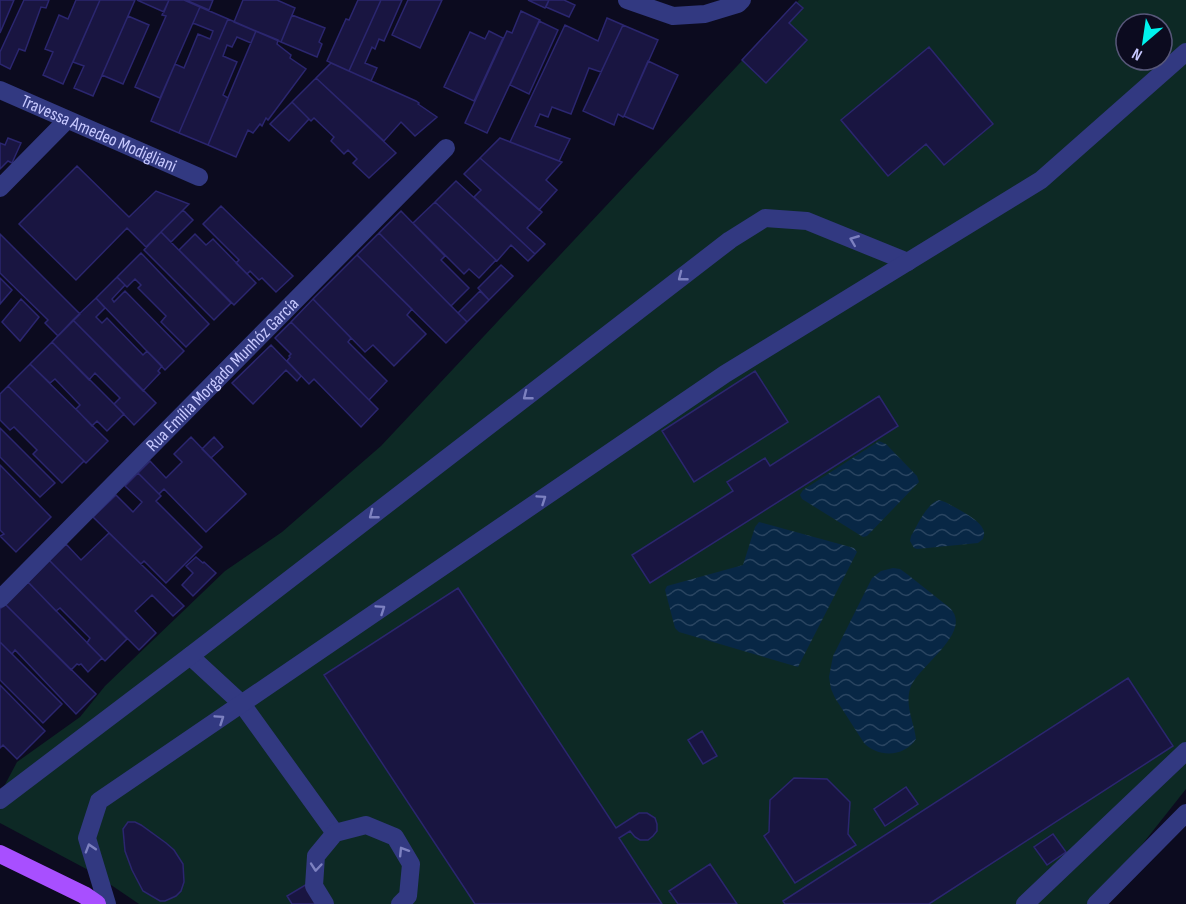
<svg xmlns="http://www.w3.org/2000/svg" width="1186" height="904" font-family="'Sofia Sans Condensed',sans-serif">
<defs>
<pattern id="water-waves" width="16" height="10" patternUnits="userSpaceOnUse" patternTransform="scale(1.5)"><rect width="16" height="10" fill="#082745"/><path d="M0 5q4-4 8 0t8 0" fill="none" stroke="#2a4561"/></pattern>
</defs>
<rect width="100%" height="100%" fill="#0c0b1f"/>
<path fill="#0d2925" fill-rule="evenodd" d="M799,0H1186V789L1118,875L1089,904H139L92,872L0,823V794L17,762L80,717L105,686L225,571L282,532L381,446ZM1126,24H1162V60H1126Z"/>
<path fill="url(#water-waves)" d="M879,441L886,444L917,476L919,482L867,536L863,537L802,499L800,495L803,490Z
M939,500L945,502C954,507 979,519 983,529C985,533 984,535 983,539L978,543L917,549L914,548L910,541L911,536C917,526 927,503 939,500Z
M759,522L854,548L857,552L798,667L679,632L675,628L665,590L667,586L743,565L755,527Z
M893,568L900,569L907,574L950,608C974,633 917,666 910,689C905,706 914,722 916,739C905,757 878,758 864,743L835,698L831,689L829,677L833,656L872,578L881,571Z"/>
<path fill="#191541" stroke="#2b266f" stroke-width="1.5" d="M0,0H14L0,33Z
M24,0H49L46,8L41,7L25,51L19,49L10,69L0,64V52Z
M76,0H100L63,84L43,75L53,52L45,49L59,15L68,19Z
M100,0H135L93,96L74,88L84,66L73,62Z
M137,0H169L164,12Z
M169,0H184L200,7L160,98L135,87L166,16L162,15Z
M186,0H213L209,10Z
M243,0H277L295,8L281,42L234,22Z
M358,0H381L349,71L327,61L346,19L349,20Z
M381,0H402L384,41L379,39L375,49L372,47L365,63L377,68L371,81L349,71Z
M408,0H442L420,48L392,35Z
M528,0H549L545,8Z
M549,0H564L575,5L569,17L546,7Z
M796,2L803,8L789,23L807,40L766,83L742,60Z
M200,7L228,19L179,133L151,121L175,64L184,68L198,34L210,39L213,31L193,23Z
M521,11L540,20L487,133L465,123L507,31L512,33Z
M292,15L325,28L319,42L322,44L317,57L281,42Z
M128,16L149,25L123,84L102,75Z
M607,18L623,25L601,72L589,68L571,114L552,107L548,117L540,114L535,126L570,139L559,161L510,142L565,25L598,41Z
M228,19L256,31L251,43L237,37L232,47L227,45L223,56L237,62L223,95L228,98L208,145L179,133Z
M539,21L558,30L529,94L510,85Z
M623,25L658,40L624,116L623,117L618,114L614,125L583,111Z
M256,31L278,40L277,44L291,55L290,58L306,69L268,120L266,118L262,126L260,124L253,133L248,130L236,157L208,145Z
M489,31L503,38L474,101L444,87L470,32L485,39Z
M929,47L993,124L944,165L926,144L888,176L841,120Z
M648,61L678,75L653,129L624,116Z
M331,63L416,101L419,103L418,104L437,117L415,136L401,122L384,141L316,78Z
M316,78L396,153L369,178L353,163L357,159L348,150L344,154L331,141L334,137L314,118L311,121L292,102Z
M292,102L309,119L289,141L270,124Z
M8,138L21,143L12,163L8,161L0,169V143L5,145Z
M500,138L562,162L546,180L557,190L539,210L480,158Z
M480,158L542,212L527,228L545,244L535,254L474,197L481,190L464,174Z
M77,166L129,217L156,191L189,204L146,247L127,228L76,280L19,224Z
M456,181L535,254L528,261L511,245L497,261L435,202Z
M435,202L496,260L479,278L469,269L464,274L413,223Z
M221,206L293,276L276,292L262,278L259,280L250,271L247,274L236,263L239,260L203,224Z
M183,210L193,220L171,242L161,232Z
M401,211L445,256L441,260L469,288L451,306L379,233Z
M161,232L231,303L214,320L144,250Z
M379,233L467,322L446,343L357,255Z
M0,234L80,314L58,336L45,323L48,320L0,273Z
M195,234L206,245L213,239L256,283L234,305L179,250Z
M141,253L209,324L186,347L161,322L166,316L138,288L141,285L135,279L127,287L117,277Z
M357,255L412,309L407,315L426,334L394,366L373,345L365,352L313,299Z
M501,265L513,276L489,300L478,288Z
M117,277L125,285L112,299L114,302L125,291L184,351L165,370L96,298Z
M0,278L12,290L0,304Z
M480,291L489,300L467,322L458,313Z
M96,298L105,308L96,317L102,323L107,318L143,355L147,351L162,366L158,371L160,373L143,391L73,320Z
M21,299L39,317L20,341L2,322Z
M313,299L351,338L348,342L387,381L369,400L291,322Z
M73,320L156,403L134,425L114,404L120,398L95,373L89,380L52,342Z
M291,322L378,409L361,427L314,379L309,384L287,361L290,357L289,356L291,354L275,338Z
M52,342L124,414L107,431L97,421L92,426L76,409L80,405L55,379L50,383L30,364Z
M271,345L301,376L297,381L286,370L253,404L232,383Z
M30,364L108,441L86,463L8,386Z
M755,371L788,422L694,482L662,431Z
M8,386L84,461L62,483L33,454L37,450L14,427L10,430L0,420V394Z
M879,396L898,426L650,583L632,555L733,491L727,482L765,458L770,466Z
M0,428L55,483L40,497L0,457Z
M191,437L246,494L206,532L164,489L159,494L138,473L150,461L166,478L182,462L174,454Z
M214,437L223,447L211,458L202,449Z
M0,465L51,517L16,552L0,536L4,534L0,530Z
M138,473L161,496L156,501L202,547L166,583L144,561L141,564L93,517L116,495L133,512L142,502L125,486Z
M109,533L184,606L173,616L152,595L135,611L156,633L139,650L49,560L66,544L81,560Z
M196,557L203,563L204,562L216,573L193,596L182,585L193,573L186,566Z
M49,560L127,639L105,661L87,643L90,638L60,608L56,611L28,582Z
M28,582L102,658L88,672L81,664L79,665L77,664L71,670L5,604Z
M458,588L616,828L639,813H647L655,818L657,824V831L653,836L648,840H640L635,837L630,831L619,838L662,904H475L324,675Z
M5,604L96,694L76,714L15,650L12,654L0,642V609Z
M0,642L62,704L43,723L0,680Z
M1128,678L1173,746L929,904H785L783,901Z
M0,685L45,731L17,759L3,745L0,748Z
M702,731L717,756L703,764L688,740Z
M794,778L827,779L850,802L848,834L856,845L795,883L764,836L769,832L770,800Z
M906,787L918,804L885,826L874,809Z
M128,822H135L141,825L166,843L174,850L183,864L184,882L181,891L176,896L165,901H160L143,891L132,870L125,851L123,829Z
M1053,834L1066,852L1047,865L1034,847Z
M710,864L737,904H678L669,891Z
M307,884L320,904H292L287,896Z"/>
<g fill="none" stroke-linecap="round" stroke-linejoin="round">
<g stroke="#323981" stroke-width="18">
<path d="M627,0L673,16L705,14L738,4L742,0"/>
<path id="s1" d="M0,90L199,177"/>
<path d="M0,188L67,120"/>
<path id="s2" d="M0,599L446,148"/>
<path d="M190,656L242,704L335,833"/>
<path d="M0,800L190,656L730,240L765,218L807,221L908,262"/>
<path d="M107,904L87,838L99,801L725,374L1041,180L1186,52"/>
<path d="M325,904L314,886L316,856L335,833L366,825L395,837L411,864L408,896L400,904"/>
<path d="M1025,904L1186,751"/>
<path d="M1096,904L1186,813"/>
</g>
<path stroke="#a84fff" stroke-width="18" d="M0,854L84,895L97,904"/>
</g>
<defs><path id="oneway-chevron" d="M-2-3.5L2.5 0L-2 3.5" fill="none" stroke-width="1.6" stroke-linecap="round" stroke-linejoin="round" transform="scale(1.5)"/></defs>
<g stroke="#7d81c0">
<use href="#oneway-chevron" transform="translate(854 240) rotate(-158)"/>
<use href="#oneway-chevron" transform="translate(682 277) rotate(142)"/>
<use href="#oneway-chevron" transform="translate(527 396) rotate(142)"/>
<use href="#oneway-chevron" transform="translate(542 499) rotate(-34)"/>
<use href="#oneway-chevron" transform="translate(373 515) rotate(142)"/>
<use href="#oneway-chevron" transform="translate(381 609) rotate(-34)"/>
<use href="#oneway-chevron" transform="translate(220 719) rotate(-34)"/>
<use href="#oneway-chevron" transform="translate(90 848) rotate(-107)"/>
<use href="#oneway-chevron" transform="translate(403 851) rotate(-122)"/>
<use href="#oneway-chevron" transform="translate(316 867) rotate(95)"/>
</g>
<g text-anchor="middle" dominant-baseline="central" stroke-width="5" stroke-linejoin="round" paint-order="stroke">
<g font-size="18" fill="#c8c9ff" stroke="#0c0b1f">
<text stroke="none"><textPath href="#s1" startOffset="108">Travessa Amedeo Modigliani</textPath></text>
<text stroke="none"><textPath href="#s2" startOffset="316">Rua Emília Morgado Munhóz García</textPath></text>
</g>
</g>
<g transform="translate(1144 42) rotate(209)"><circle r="28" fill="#0c0b1f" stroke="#575779" stroke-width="1.5"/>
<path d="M0-4.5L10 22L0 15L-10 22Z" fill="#00f3ee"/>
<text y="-9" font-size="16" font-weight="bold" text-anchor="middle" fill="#c8c9ff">N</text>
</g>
</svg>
